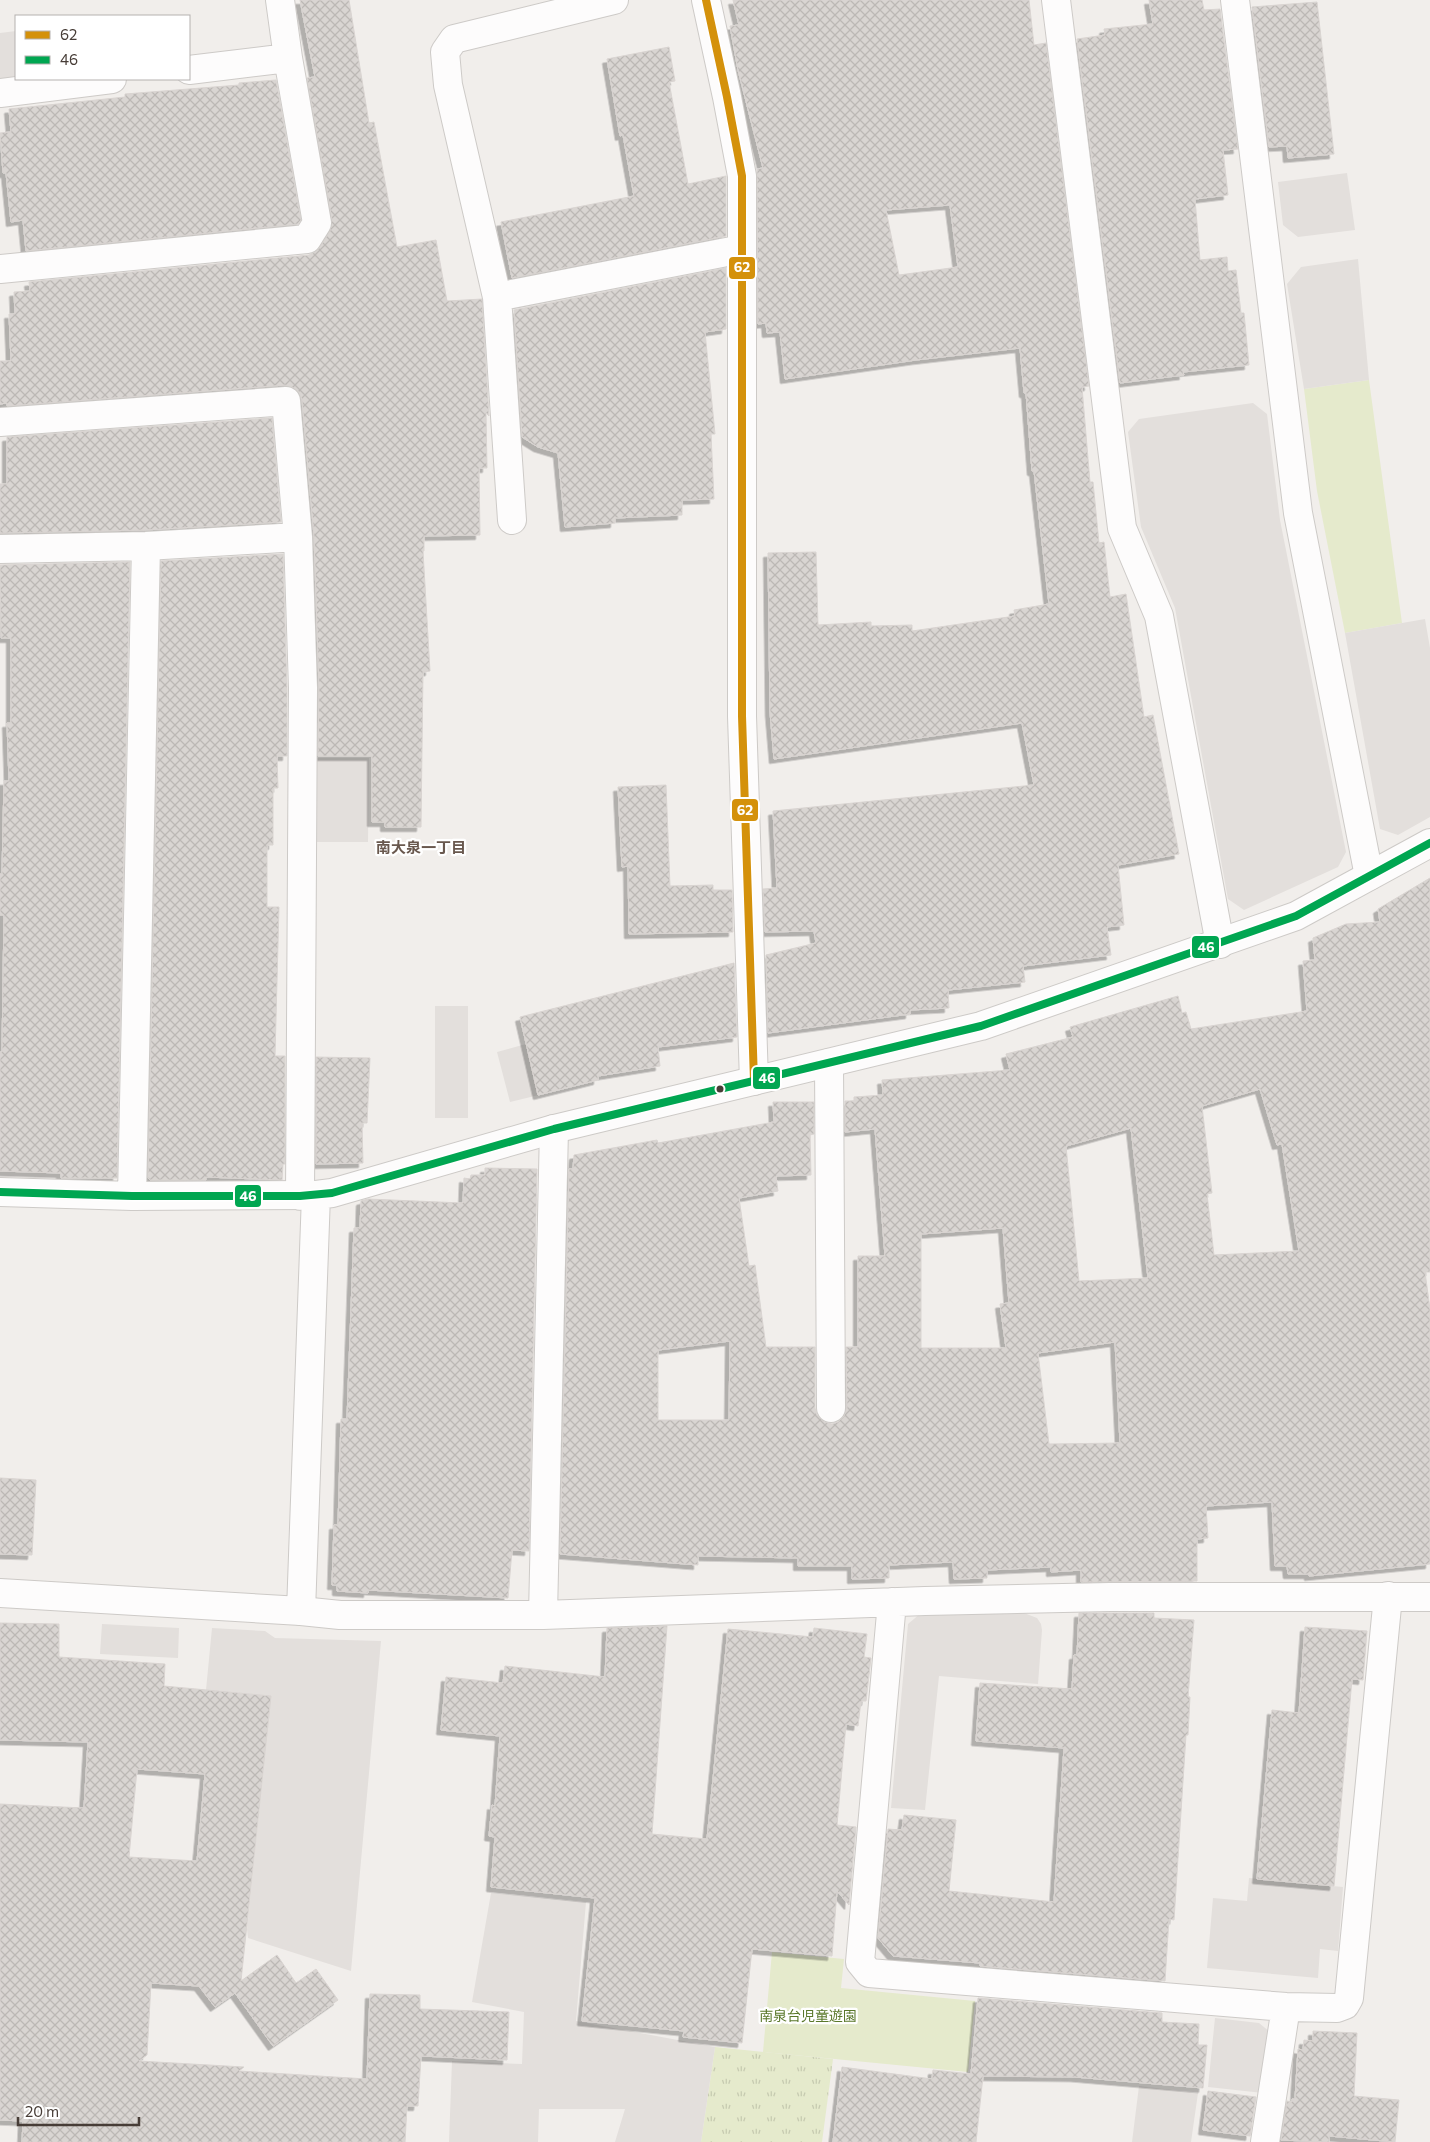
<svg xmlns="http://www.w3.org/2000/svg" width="1430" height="2142" font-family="Commissioner,'Noto Sans JP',sans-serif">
<defs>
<pattern id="grass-tufts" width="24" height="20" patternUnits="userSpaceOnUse" patternTransform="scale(1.25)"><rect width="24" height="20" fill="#e5eacc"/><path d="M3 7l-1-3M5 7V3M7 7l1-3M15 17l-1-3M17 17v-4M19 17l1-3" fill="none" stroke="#c6cab0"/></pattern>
<pattern id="building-cross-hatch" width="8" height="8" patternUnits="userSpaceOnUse" patternTransform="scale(1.25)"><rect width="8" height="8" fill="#d9d5d2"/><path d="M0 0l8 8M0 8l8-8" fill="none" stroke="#bcb8b5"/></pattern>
<filter id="shadow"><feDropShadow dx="-4.5" dy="4.5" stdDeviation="0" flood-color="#0004"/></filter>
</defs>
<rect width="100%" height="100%" fill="#f1eeeb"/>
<path fill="url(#grass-tufts)" d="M715,2047L833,2059L822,2142H701Z"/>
<path fill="#e5eacc" d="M1369,380L1402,623L1345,633L1317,491L1304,389Z
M772,1952L844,1959L841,1988L975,2001L968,2072L763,2052Z"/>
<path fill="#e3dfdc" d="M16,31V79L0,82V33Z
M1347,173L1355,230L1298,237L1283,225L1278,182Z
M1358,259L1369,380L1304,389L1287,284L1301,267Z
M1253,403L1267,414L1280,520L1346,852L1338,867L1244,910L1228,899L1175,608L1141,527L1128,432L1139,419Z
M1425,619L1430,648V817L1398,835L1380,829L1345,633Z
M314,758H369L368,842H313Z
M435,1006H468V1118H435Z
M526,1044L539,1095L510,1102L497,1052Z
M921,1613H1024L1037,1618L1041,1624L1042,1630L1038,1684L939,1676L925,1810L891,1808L908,1624Z
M102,1624L179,1628L178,1658L100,1654Z
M212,1628L265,1631L275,1638L381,1641L351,1971L248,1938L247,1929L271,1696L206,1690Z
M1249,1878L1343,1887L1338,1951L1320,1949L1318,1978L1207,1968L1213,1898L1247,1901Z
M491,1893L586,1902L576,2021L715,2047L701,2142H615L625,2109H539L538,2142H449L452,2061L522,2064L524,2012L472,2002Z
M1215,2018L1259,2023L1270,2032L1263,2093L1208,2087Z
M1139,2086L1198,2093L1191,2142H1132Z"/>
<path fill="url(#building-cross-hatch)" stroke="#d9d4d1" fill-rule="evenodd" filter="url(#shadow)" d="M300,0H349L369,123L374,122L397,247L436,240L447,301L482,299L489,416L486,413L487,468H479L480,535L424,536V551H423L430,671L423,672L421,827H385V822H372V756H318L319,688L314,536L302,400L299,392L292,387L285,385L7,406V403L0,404V361H11L9,314H15L14,292L30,291L29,282L309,255L315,252L320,247L330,231L332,220L307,78L315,77Z
M733,0H1029L1034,45L1046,43L1089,386L1082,387L1090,482H1093L1099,543L1104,542L1110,597L1126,594L1144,717L1153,715L1179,854L1118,865L1124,925L1107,927L1111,955L1023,966L1025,982L948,990L949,1008L910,1010V1014L768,1033L766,955L816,943L814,931L765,932L763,889L777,888L773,811L1034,785L1022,723L774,759L770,712L768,553L816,552L818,625L871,622V626L912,625V631L1015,616L1014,610L1049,604L1034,471H1032L1026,393H1024L1020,348L916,360L785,379L780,332L767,333L766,323L758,324L757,169L763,168L738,70L730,26L739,25ZM950,205L958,267L899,275L886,210Z
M1149,0H1202L1204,10L1220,9L1238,149L1223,150L1228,195L1195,199L1200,260L1227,257L1228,271L1236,270L1241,313H1244L1249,365L1183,372L1184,375L1120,383L1077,39L1105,35L1104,29L1153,24Z
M1317,2L1334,154L1288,158L1287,146L1269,147L1252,7Z
M669,47L675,81L669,82L688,184L726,176V236L512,278L501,222L634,196L623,135L620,136L607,59Z
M276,80L301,220L298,224L26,251L23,220L11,222L6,173H3L0,133L11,132L9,109L125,97V94L239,85V83Z
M726,268V329L705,332L715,434H711L714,499L682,500V515L615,518V523L565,527L558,453L538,447L522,437L514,310Z
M272,418L281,522L145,530L0,533V484H7V437Z
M283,554L287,688V756H277L278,788H273V845H267V907H279L275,1056H285V1164H283L282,1180L206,1177V1180H150L148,1178L161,561Z
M130,562L117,1178H61V1173L0,1171V1052H2L4,915H0V874H2L4,781H9L7,723H11V638H1L0,565Z
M666,785L670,886L713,885V890H732L733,932L629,934L628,866L622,867L618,787Z
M1430,878V1272H1425L1430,1309V1564L1309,1576V1574H1288L1287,1566H1275L1272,1502L1206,1506L1208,1538L1197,1539V1581L1081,1582V1570L1051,1572V1567L987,1570V1578L954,1579L953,1562L889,1565V1578L852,1579V1566H798V1558L698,1556V1565L560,1554L569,1169H573L574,1155L657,1140L658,1143L774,1122L773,1102H814V1134L810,1135L811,1175L776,1176L778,1191L739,1198L749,1266L755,1265L766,1347H815V1408L817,1415L824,1422L832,1424L838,1422L844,1416L847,1408L846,1347H858V1256H885L875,1129L845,1132V1101H854V1097L883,1095L882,1080L1010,1070L1006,1054L1073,1037L1070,1027L1178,996L1182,1013L1186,1012L1191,1029L1307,1011L1303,961L1315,960L1313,938L1346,924L1380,922L1378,909ZM1260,1089L1277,1145L1282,1144L1299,1251L1214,1255L1207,1194L1212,1193L1202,1106ZM1131,1128L1148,1278L1079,1281L1066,1146ZM1003,1228L1009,1303L1000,1304L1006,1348H921V1234ZM730,1341L729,1420H658V1350ZM1115,1342L1120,1443L1049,1444L1038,1353Z
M734,963L737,1037L658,1047L660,1066L598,1076V1080L538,1095L520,1017Z
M316,1057L370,1058L367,1123H362L363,1163L316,1164Z
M485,1168L537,1169L529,1551L512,1550L508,1598L368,1590V1593L337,1591V1585H332L334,1525H338L341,1419H347L354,1228H360L361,1201L368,1199L463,1203L464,1178L470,1179L471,1175H485Z
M0,1478L36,1480L32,1555L0,1554Z
M1079,1613H1154V1618L1194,1620L1188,1697H1190L1188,1735H1186L1174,1920L1169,1919L1165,1981L980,1966V1963L893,1956L878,1938L888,1829L902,1830L904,1815L956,1820L949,1891L1054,1902L1064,1748L976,1741L980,1683L1072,1689L1074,1655H1077Z
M0,1623L59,1624V1657L165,1664L164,1686L271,1696L241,1981L277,1955L296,1983L316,1969L338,2000L273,2046L235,1993L215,2007L199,1986L151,1983L147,2055L139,2061L244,2067L239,2071L367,2079L370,1994L420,1995V2009L509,2012L507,2060L421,2056L418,2106H407L405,2142H22L23,2121L0,2120V1804L84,1808L88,1742L0,1740ZM137,1769L205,1774L197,1861L129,1857Z
M667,1626L652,1834L707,1839L728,1629L813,1637L814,1628L867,1634L864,1657L871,1658L866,1701H861L858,1726L846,1724L837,1825L856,1827L849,1905L837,1891L832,1956L752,1949L742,2043L683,2037L684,2031L582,2021L595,1898L491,1887L495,1837L489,1836L492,1805L495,1806L500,1736L441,1730L446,1677L503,1683L505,1666L605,1677L607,1628Z
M1305,1627L1367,1631L1363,1680L1352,1679L1334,1886L1257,1879L1272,1710L1299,1713Z
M978,1998L1162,2013V2022L1199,2024L1198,2045H1207L1203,2088L1075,2077L983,2076L976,2142H833L842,2067L932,2079L933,2070L971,2074Z
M1313,2031L1357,2033L1354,2096L1399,2100L1395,2142L1329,2136V2142L1281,2140L1287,2101L1292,2102V2099H1295L1298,2049L1303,2050L1304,2040L1313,2041Z
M1208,2091L1256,2097L1250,2136L1203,2130Z"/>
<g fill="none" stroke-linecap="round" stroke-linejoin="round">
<defs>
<path id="minor" d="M280,0L288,58
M706,0L727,97L742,176V716L754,1081
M1056,0L1122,528L1159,616L1220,944
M1235,0L1298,513L1369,876
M0,93L112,79
M0,269L307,239L317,223L288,58L189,70
M497,297L448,85L445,52L454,39L614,0
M0,422L286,401L298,537L303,688L300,1196
M512,520L497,297L742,249
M0,549L146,546L298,537
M829,1063L831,1408
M0,1192L132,1196L316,1195
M132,1196L146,546
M892,1602L860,1962L869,1973L1286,2007L1337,2008L1345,2005L1349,1998L1388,1596
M301,1611L340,1615H543L925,1601L1110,1597H1430
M543,1615L554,1129
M1265,2142L1286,2007"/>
<path id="tertiary" d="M0,1593L301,1611L316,1195L332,1193L554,1129L981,1026L1296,916L1430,843"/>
</defs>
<use href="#minor" stroke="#cdcac7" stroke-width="30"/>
<use href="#tertiary" stroke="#cdcac7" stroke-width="30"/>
<use href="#minor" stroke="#fdfcfc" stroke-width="28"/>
<use href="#tertiary" stroke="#fdfcfc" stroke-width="28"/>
<defs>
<path id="bus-1" d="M706,0L727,97L742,176V716L754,1081"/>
<path id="bus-2" d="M0,1192L132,1196H300L332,1193L554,1129L981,1026L1296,916L1430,843"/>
</defs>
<use href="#bus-1" stroke="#fff" stroke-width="11"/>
<use href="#bus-2" stroke="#fff" stroke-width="11"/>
<use href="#bus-1" stroke="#d4910b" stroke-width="8"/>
<use href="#bus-2" stroke="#00a651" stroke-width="8"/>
</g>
<circle fill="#473d37" stroke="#fff" stroke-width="2" cx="720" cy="1089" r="4.5"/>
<g text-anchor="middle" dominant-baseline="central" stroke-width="4.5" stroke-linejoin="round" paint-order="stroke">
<g font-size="14" fill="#5a782b" stroke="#fff">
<text x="808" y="2015">南泉台児童遊園</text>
</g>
<g font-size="15" font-weight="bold" fill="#69584e" stroke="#fff">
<text x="421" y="847">南大泉一丁目</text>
</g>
</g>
<g stroke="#fff" stroke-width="2">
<rect x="728" y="256" width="28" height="24" rx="5" fill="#d4910b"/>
<rect x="731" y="798" width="28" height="24" rx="5" fill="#d4910b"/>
<rect x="1191" y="935" width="29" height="24" rx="5" fill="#00a651"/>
<rect x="752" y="1066" width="29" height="24" rx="5" fill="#00a651"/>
<rect x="234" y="1184" width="28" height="24" rx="5" fill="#00a651"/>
</g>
<g font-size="14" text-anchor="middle" font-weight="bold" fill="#fff">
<text x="742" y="272">62</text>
<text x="745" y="815">62</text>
<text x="1206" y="952">46</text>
<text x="767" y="1083">46</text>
<text x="248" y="1201">46</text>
</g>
<rect x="15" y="15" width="175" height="65" fill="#ffffff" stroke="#b5b1af"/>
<rect x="25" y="31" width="25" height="8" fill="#d4910b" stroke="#b5b1af"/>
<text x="60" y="40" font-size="15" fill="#473d37">62</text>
<rect x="25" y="56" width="25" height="8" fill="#00a651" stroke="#b5b1af"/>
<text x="60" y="65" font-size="15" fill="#473d37">46</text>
<path d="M18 2117v8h121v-8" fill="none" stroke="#473d37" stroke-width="2.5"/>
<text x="25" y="2117" font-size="15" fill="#473d37" stroke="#ffffff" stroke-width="4" paint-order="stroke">20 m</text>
</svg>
